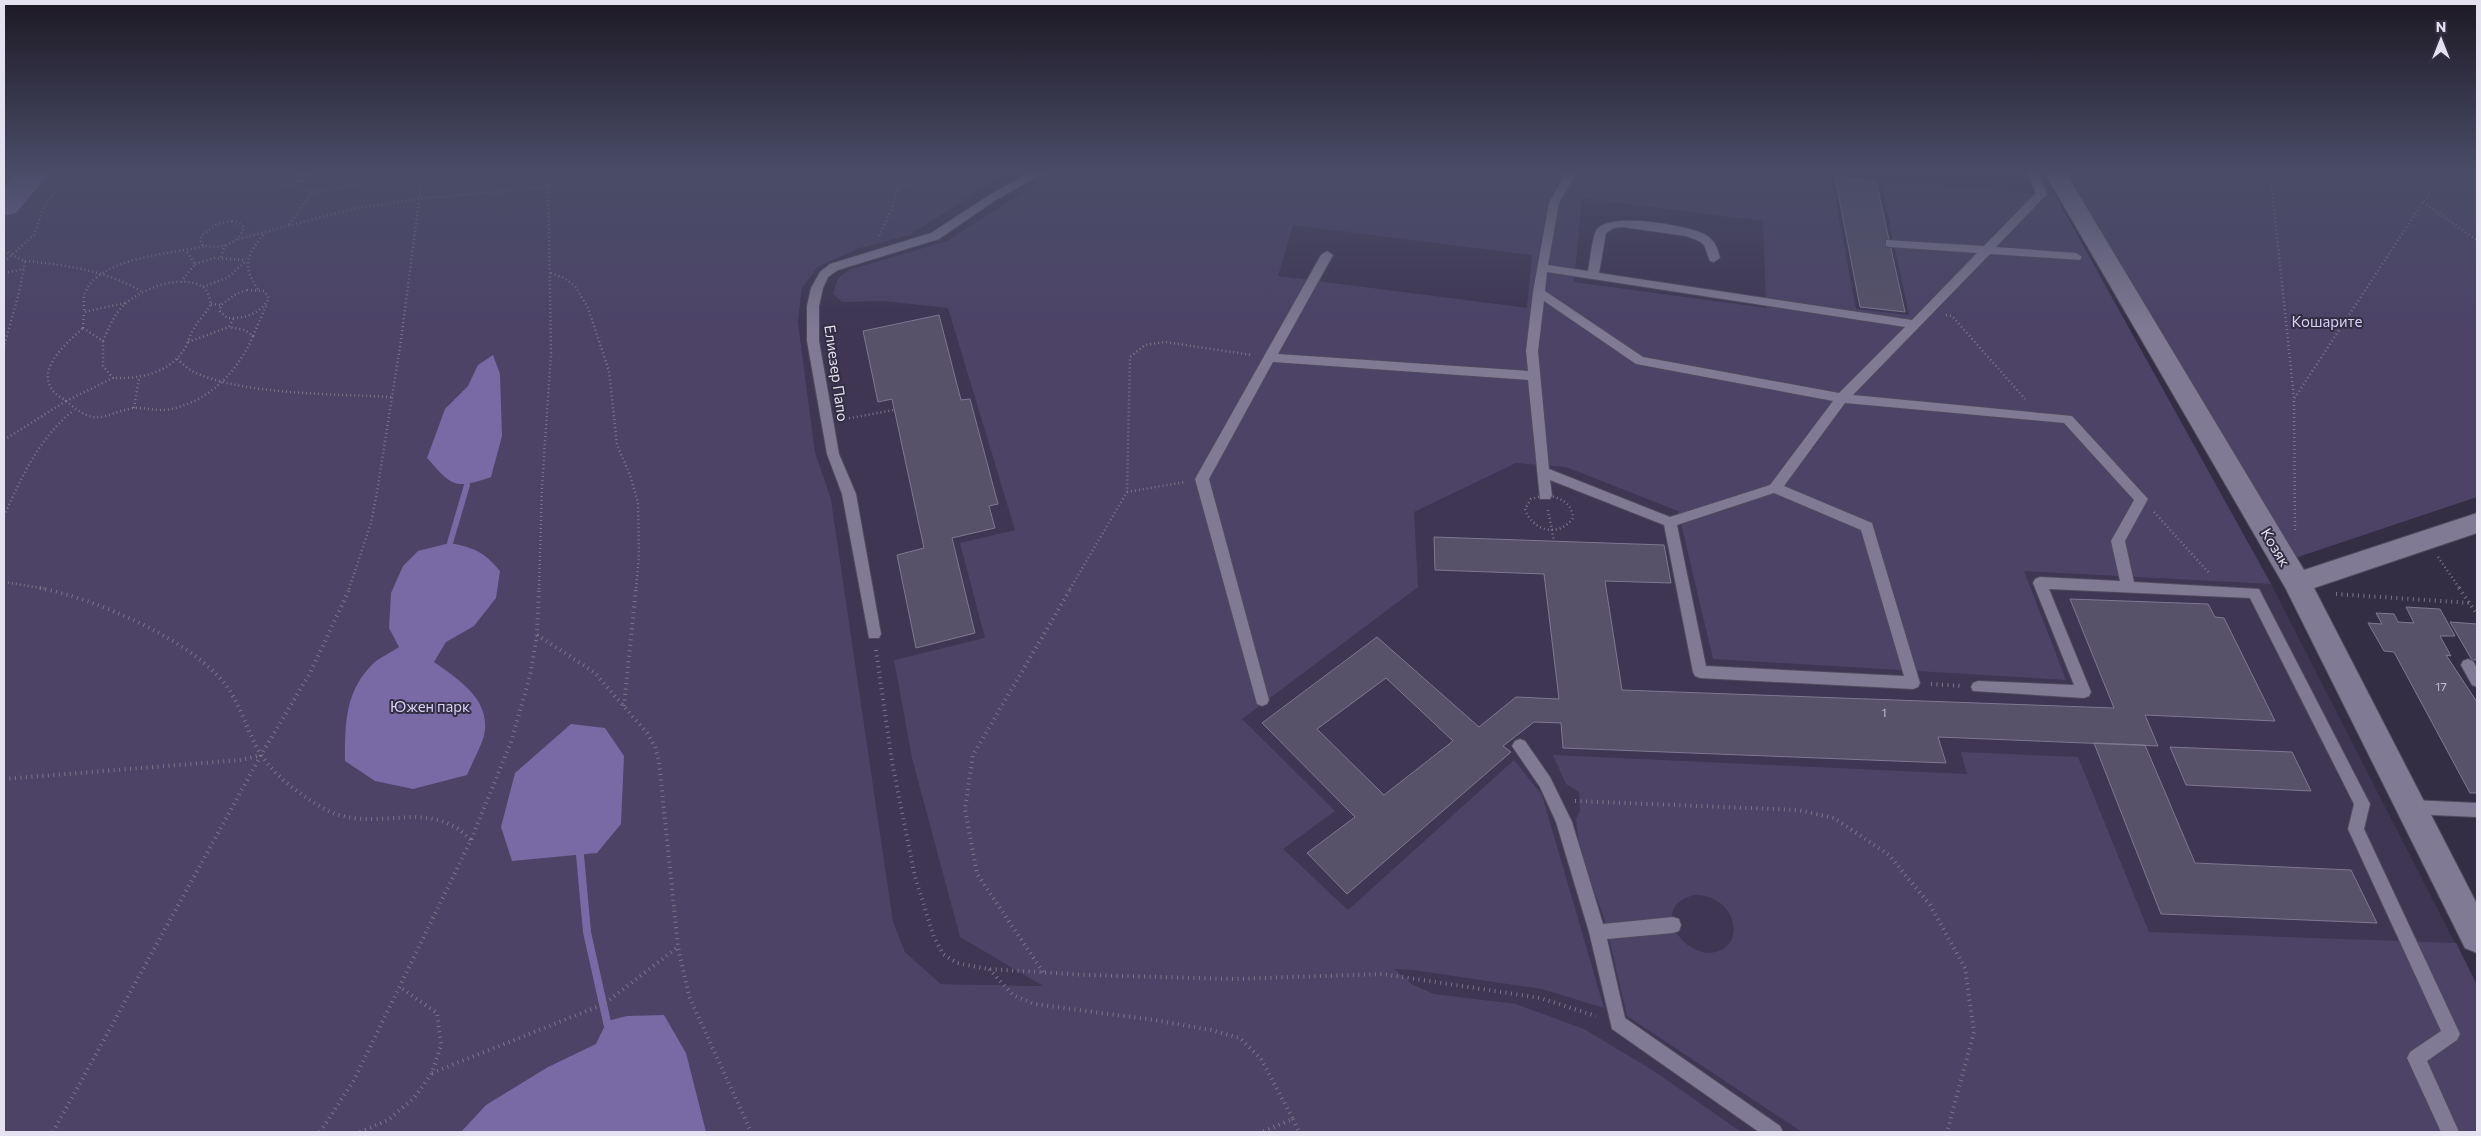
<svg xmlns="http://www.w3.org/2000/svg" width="2481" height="1136" font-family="Commissioner,sans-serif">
<rect width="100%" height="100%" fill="#342e44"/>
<path fill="#3e3653" d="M1015,170H2044L2055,195L2271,584L2477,986V1132H1327L1045,986L941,984L905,952L893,921L831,499L815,452L798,322L802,288L818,267L857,249L910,235L1008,172Z"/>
<path fill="#4c4367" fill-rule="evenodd" d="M4,170H1015L1008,172L910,235L857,249L818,267L802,288L798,322L815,452L831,499L893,921L905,952L941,984L1043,986L960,937L912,758L894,660L985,638L960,543L1015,530L948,308L883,301L842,302L833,294L838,278L849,270L947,241L1039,182L1089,170H1830L1856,309L1909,315L1881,181L2055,195L2271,584L2024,571L2066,680L1713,659L1678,511L1566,467L1516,463L1414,512L1418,587L1242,719L1335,811L1283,849L1348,910L1514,760L1542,795L1604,1008L1542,989L1413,970L1394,969L1413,985L1434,994L1516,1004L1584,1029L1654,1071L1741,1132H4ZM1582,198L1763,221L1766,308L1574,282ZM1293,225L1532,255L1527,308L1278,276Z
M2062,170H2477V497L2295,558Z
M1961,752L2078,757L2149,932L2456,943L2477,985V1132H1802L1627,1016L1605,921L1580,852L1576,819L1580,811L1579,792L1566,784L1553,755L1967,774ZM1694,895C1702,895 1709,896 1717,901C1733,910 1742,937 1723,949C1690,968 1644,907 1694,895Z"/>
<path fill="#7969a5" d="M493,355L500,374L502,436L491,477C454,490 452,486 427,458L445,409L468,386L478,365Z
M450,543C475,548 484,552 500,571L496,598L474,626L446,642L434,662C459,680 492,700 484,736C480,749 472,763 467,775L413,789L375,781L345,761C345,722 345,689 376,661C383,656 392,652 399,647L389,628L391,593L403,566L418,551Z
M571,724L605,728L624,756L621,824L597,853L512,861L501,827L515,773Z
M664,1015L686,1053L706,1132H461L486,1105L548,1067L596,1044L607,1021L627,1016Z"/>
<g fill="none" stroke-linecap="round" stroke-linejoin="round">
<path stroke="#7969a5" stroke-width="6" d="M450,543L467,485"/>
<path stroke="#7969a5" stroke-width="8" d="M580,855L587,932L609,1031"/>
<path fill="#7969a5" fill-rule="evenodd" d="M18,170H52L16,213L4,216V186Z"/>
</g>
<path fill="#57526a" stroke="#7e7892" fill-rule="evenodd" d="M299,174L310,176L304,182L293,180Z
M1835,177L1876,181L1905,312L1860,307Z
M939,315L961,400L970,399L998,504L989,506L995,528L952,538L975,633L916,648L897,555L924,548L892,399L878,402L863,331Z
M1434,537L1664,545L1671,583L1605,581L1622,690L2114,708L2070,599L2208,604L2215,617L2224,618L2275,721L2145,715L2158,746L1938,737L1946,763L1563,748L1561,723L1534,722L1503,746L1511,752L1347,894L1307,853L1355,817L1262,723L1377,637L1479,727L1516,697L1559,699L1544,574L1435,570ZM1386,678L1453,741L1384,795L1317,729Z
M2406,607L2440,609L2455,636H2440L2451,656L2446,655L2477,702V793H2470L2394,652L2384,651L2368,623L2382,624L2376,613L2394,614L2398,622L2414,623Z
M2450,622L2477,624V660H2472Z
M2094,743L2145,745L2195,863L2351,870L2377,923L2161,914Z
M2170,747L2292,752L2311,791L2186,785Z"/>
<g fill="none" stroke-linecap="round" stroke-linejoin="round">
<defs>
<path id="lane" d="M1038,170H1055L1033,179L996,200L939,239L838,270L828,277L823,288L819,306V341L839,454L856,494L881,634L879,638H869L842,494L827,454L807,341V306L811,288L820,272L830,264L931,233L988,196L1025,175Z
M1567,170H1578L1559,203L1548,265L1588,271C1590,262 1592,236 1597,229C1611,212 1688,225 1706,235C1715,240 1718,249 1720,258L1714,262L1710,261L1704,245L1699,241L1686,236L1622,227L1614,228L1606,233L1599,273L1912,320L1977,253L1890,247L1886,246V240L1984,246L2036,193L2026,170H2036L2047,194L1996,247L2076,253L2082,257L2080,260L1990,254L1853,395L2072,416L2148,499L2125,541L2134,582L2259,589L2370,804L2364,829L2460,1034L2457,1040L2427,1061L2459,1132H2441L2407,1058L2410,1052L2441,1031L2348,829L2354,804L2250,598L2049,589L2091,692L2089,696L2084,698L1973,691L1971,687L1973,683L1978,681L2074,685L2033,583L2035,579L2040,577L2120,581L2111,541L2134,500L2064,423L1845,403L1784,486L1872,523L1920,683L1918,687L1913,689L1700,678L1695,676L1693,672L1664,525L1550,480L1552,495L1550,499H1540L1528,380L1273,362L1209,479L1269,700L1267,704L1262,706L1257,704L1195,479L1321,255L1327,251L1333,255L1278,354L1528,371L1526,351L1533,292L1549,203ZM1547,272L1905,327L1839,393L1643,357L1545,291ZM1544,301L1636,364L1833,401L1770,485L1670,517L1549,469L1538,351ZM1774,493L1861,530L1904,676L1706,666L1677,525Z
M2468,659L2473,661L2477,668V687L2472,685L2461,665L2463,661Z
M1520,739L1525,741L1550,777L1572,822L1603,924L1673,917L1679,919L1681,925L1679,931L1673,933L1607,939L1625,1018L1780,1126L1783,1132H1759L1612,1029L1589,932L1556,822L1540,787L1512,746L1515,741Z
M2411,800L2477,803V817L2411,814L2405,812L2403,807L2405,802Z"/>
<path id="street" d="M2043,170H2064L2304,570L2477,513V533L2314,588L2477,904V953L2465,948L2286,589Z"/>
</defs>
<use href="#lane" stroke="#4f4b5d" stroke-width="2"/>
<use href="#street" stroke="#4f4b5d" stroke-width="2"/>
<path stroke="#7b7689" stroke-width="2.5" stroke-dasharray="1 3" stroke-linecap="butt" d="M271,170L279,183L312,192L289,225
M2270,170L2294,398
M898,190L939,170
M312,192L354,185L393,170
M2423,202L2477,240
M232,221L238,222L244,227C239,245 217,251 201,244V236L217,224Z
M879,236L892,208L902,170
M238,239L353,209L417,199L547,187L583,170
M4,251L25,261L19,293L4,346
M221,257L225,245
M25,261C66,265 104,270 141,291
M4,262L34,235L43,209L59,185L73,170
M195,264L214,258L246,260
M4,273L24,269
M551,273L564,278L575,286L588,308L609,371L617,445L630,475L638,503L639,555L636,589
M181,282L195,264L187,252
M203,287L227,278L246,261
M258,289C241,265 247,255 264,234
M247,290L264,291L269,298C261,314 244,319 227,318L220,311L221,305L236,294Z
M125,303L84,312C84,306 83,298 85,293C99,257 172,254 205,246
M211,304L221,305
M1946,315L1952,316L2025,399
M83,328L84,312
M83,328L103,341V366L113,378L66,401C61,397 54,394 51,388C38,366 69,341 83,328Z
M253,336L266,306
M103,341C109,328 114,314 124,305C141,289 181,273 203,287C208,290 209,298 211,304C206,314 198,320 193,330C189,336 188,345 183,351C167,374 139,379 113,378
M188,342L229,327L233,319
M177,359C182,363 187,368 192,371C238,395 339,394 392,397
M66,401C98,428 100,415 133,408C143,407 157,412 171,409C210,401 238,371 253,336L245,330L229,327
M134,408L139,378
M845,419L894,410
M4,440L66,401
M1127,492L1185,482
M1545,495C1559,497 1572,502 1573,518C1559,538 1532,531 1525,509L1531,499Z
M1548,510L1554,541
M2154,512L2210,574
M4,516C22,476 39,438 74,410
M2295,530L2294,399L2423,202L2447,170
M2438,557L2460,589
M4,582L47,589
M349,589L371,523L377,492L401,340L423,170
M539,589L542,487L551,353L548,170
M1070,589L1127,492L1130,357L1145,345L1165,342L1252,355"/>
<path stroke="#7b7689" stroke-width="4" stroke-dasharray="1 4.5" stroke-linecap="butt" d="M40,588C96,599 195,641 228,688C240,705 246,727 256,746C270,773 295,791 321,807C366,834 413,804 453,826C460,829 465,835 471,840
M2459,588L2477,614
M2336,594L2471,603
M537,635L594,672L647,733L655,747L659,761L678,947L689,996L751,1132
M876,650L892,762L915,877L934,937L943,954L957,963L988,969L1088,975L1233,979L1383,974L1540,998L1596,1016
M1931,684L1962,686
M624,706L636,588
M4,779L241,760L261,755
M1575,801L1798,810L1834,818L1889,855L1930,905L1965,968L1974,1032L1947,1132
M989,969L1013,995L1034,1004L1154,1020L1211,1030L1240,1038L1261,1059L1293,1119L1262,1132
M1043,972L977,874L965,809L973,755L1071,588
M432,1073L604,1004L678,947
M1293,1119L1299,1132
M53,1132L261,755L310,673L350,588
M320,1132L354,1080L471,840L511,742L530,676L537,635L539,588
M360,1132L388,1120L414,1098L432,1073L441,1045L437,1013L401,988"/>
<use href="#lane" fill="#807a94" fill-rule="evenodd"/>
<use href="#street" fill="#807a94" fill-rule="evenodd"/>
</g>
<linearGradient id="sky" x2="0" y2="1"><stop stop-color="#1d1925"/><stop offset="0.52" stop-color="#4a4c67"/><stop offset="1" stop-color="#4a4c67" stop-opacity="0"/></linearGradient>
<rect width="2481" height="329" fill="url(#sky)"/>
<g text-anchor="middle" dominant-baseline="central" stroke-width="4" stroke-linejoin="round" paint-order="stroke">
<g font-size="12" fill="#c1bdce">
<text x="2441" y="686">17</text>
<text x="1884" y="712">1</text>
</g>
<g font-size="15" fill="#d9d1f4" stroke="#342e44">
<text x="2327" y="321">Кошарите</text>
<text x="430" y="706">Южен парк</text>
</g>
<g font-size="15" fill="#e4e1f0" stroke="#342e44">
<text transform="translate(837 373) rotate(82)">Елиезер Папо</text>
<text transform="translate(2276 547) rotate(59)">Козяк</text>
</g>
</g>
<rect width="2481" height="1136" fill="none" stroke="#e4e1f0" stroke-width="10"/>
<g transform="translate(2441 40)" stroke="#342e44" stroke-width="4" paint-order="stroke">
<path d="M0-4L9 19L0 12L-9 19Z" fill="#e4e1f0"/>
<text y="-8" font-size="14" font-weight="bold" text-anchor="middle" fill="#e4e1f0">N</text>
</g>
</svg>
